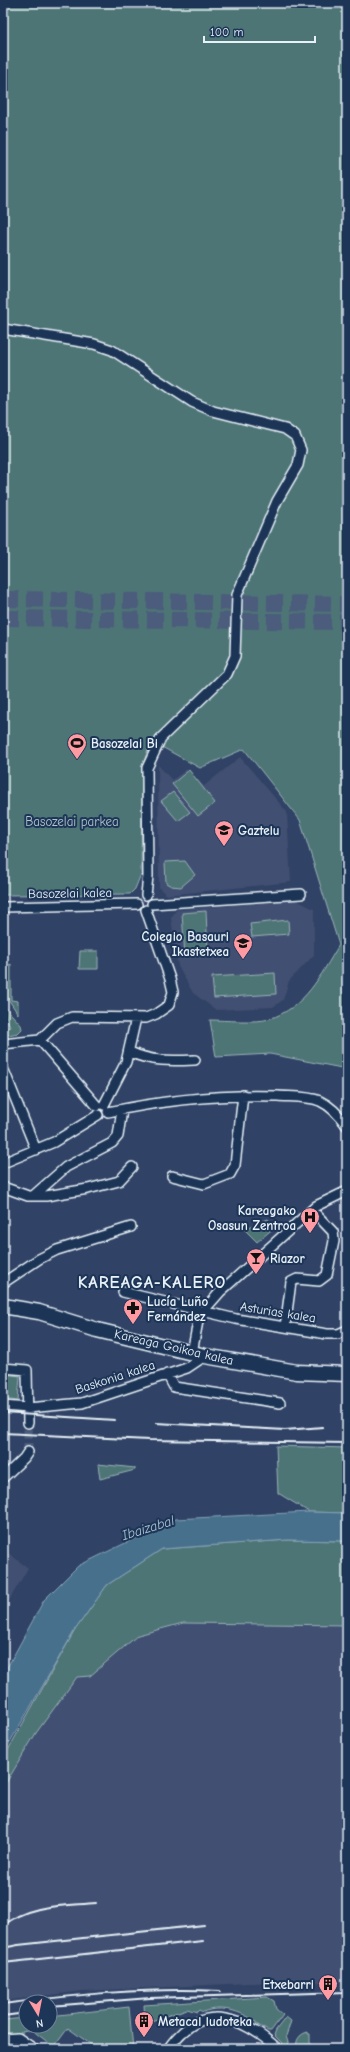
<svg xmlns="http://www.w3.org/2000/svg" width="350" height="2052" font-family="'Comic Neue',sans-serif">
<rect width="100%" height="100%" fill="#304265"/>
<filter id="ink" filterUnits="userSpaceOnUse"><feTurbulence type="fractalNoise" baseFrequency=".025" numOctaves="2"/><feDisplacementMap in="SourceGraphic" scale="8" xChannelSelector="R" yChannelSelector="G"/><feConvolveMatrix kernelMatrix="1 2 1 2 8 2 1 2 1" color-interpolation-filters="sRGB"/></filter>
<g filter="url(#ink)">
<path fill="#414f72" d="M240,757L287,812L291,882L167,895L159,888L158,765L172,780L187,769L204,786Z
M296,900L314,909V955L289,981L283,1000L273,1007L216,1010L193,993L178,966L171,918L176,910Z
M3,1549L28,1568L3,1611Z
M183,1623L347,1625V1982L250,1983L82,1991L3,2001V1788L36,1733L77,1677L90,1676L138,1635Z"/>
<path fill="#4e7476" stroke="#9bb2b7" d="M3,3H347V1069L270,1054L216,1057L210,1020C224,1020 257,1023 269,1019C306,1007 320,976 339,945L300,820L244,749L200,768L151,741L142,767L141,874L135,889L130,894L3,895Z
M189,770L215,803L198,816L172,784Z
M173,792L190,812L178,821L161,801Z
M185,861L195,875L181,887L171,886L166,883L165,862Z
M206,911L208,954L185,956L182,913Z
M288,920L289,934L252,937L250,924Z
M80,951H98V969H79Z
M11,964V1000L18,1001V1014L3,991V968Z
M275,973L276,994L214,998L212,977Z
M3,1005L21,1025L22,1029L18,1033L3,1036V1030L10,1027L5,1013L3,1014Z
M268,1219L275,1227L257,1242L244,1229Z
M3,1374L20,1376L18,1401L3,1399Z
M276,1446L347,1448V1513L309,1512L278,1493Z
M98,1464L135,1468V1470L100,1479Z
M288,1540L347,1541V1625L183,1623L138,1635L90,1676L77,1677L36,1733L3,1788V1759L75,1630L107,1585L162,1549Z
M267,1997L274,2001L276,2009L283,2015L271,2031H268L256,2024V2022C241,2011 221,2005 203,2012L199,2010L197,2012L187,2009L151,2021L145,2019L144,2005Z
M129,2007L133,2049H97L68,2028L54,2047L32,2030L22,2032V2035L17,2033L3,2035V2020L26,2018V2026H50V2016Z
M286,2017L291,2021L286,2036L290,2049H288L274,2035L276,2030Z
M308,2032V2034H310V2049H297C295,2041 299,2034 308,2032Z"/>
<path fill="#46708d" stroke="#87a4b8" d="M309,1512L347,1513V1541L288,1540L162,1549L107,1585L75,1630L3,1754V1675L44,1600L78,1566L175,1519Z"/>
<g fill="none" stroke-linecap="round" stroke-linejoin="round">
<path stroke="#4c5c7b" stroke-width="9" stroke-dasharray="9 4.5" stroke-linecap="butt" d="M28,1452V1423"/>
<path stroke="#4c5c7b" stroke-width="16" stroke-dasharray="16 8" stroke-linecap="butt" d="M3,599L347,604
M3,618L347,622"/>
<defs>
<path id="street" d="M3,329L94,344L112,350L192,402L213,411L285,429L295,436L301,450L298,465L277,501L237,595L235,656L227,674L161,738L147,768L148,876L146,895
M152,904L301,894
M3,907L137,904
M40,1040L57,1023L72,1017L146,1018L156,1014L169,1005L173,992L170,979L146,910
M40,1040L97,1106
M3,1044L40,1040
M130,1052C151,1062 172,1061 195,1060
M3,1068L36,1150
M104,1105L126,1062L136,1018
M108,1112C164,1100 220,1094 278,1096C291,1097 308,1096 320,1101C331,1106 340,1116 347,1126
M3,1163L54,1142L98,1115
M172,1176L204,1184L230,1174L235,1165L243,1095
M3,1187L28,1196H46L88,1189L119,1181L132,1167
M33,1196L66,1167L112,1143L118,1136L122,1110
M3,1283L39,1259L57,1250L131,1227
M123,1292L236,1319L327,1334H338L347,1330
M285,1327L291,1282L297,1279L319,1281L327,1275L334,1241L333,1232L312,1210
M192,1353L199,1316L220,1292L316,1206L347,1191
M3,1368L27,1370L28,1423
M167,1374L174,1387L280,1403
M3,1406L28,1408L82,1403L187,1368L205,1356
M3,1478L24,1458L28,1452
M3,2039L18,2038L34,2049
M168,2049C201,2001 240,2015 278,2049"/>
<path id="primary" d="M3,1306L39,1312L97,1330L205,1356L297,1372L347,1374"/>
</defs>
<use href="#street" stroke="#e8f1f8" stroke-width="12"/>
<use href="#primary" stroke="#e8f1f8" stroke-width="17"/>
<use href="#street" stroke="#1d3557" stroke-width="9"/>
<use href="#primary" stroke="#1d3557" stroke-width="14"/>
<path stroke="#e8f1f8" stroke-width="2" d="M3,1413L115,1420
M156,1423L285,1430L323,1427
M3,1433L149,1440L347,1443
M3,1926C28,1904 65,1906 96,1903
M3,1948L18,1945L204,1925
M3,1963L203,1941
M3,2004C75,1995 147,1987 220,1991
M50,2006L150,1998L347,1992
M3,2016L26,2013"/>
</g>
</g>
<defs>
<symbol id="stadium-pin" viewBox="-11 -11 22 30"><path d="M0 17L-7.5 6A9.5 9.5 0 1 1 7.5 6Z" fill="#ff9aa2" stroke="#1d3557"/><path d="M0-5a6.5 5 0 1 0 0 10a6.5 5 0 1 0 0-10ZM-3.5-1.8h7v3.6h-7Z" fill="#111"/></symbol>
<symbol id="school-pin" viewBox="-11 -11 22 30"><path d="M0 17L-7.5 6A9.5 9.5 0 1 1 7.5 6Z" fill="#ff9aa2" stroke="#1d3557"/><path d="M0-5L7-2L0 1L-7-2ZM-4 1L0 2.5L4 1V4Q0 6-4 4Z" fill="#111"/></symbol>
<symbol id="hospital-pin" viewBox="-11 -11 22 30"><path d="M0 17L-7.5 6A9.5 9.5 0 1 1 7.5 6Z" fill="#ff9aa2" stroke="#1d3557"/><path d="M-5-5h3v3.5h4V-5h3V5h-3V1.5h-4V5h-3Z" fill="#111"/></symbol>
<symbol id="bar-pin" viewBox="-11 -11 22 30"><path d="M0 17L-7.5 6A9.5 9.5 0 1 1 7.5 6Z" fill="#ff9aa2" stroke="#1d3557"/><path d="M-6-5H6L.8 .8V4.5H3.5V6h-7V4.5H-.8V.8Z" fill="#111"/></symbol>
<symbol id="pharmacy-pin" viewBox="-11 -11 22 30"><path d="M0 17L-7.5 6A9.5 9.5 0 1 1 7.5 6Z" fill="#ff9aa2" stroke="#1d3557"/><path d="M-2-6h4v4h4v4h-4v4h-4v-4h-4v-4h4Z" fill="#111"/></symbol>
<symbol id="building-pin" viewBox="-11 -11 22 30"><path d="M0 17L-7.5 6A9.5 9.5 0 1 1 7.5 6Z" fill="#ff9aa2" stroke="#1d3557"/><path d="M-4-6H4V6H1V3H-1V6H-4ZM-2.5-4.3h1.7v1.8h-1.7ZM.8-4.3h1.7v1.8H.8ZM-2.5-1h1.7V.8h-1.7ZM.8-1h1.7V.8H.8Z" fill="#111"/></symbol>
</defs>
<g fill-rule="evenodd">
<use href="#stadium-pin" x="66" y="732" width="22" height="30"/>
<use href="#school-pin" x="213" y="819" width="22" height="30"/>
<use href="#school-pin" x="232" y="932" width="22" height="30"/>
<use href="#hospital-pin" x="299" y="1206" width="22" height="30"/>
<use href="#bar-pin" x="245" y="1247" width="22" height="30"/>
<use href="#pharmacy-pin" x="122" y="1297" width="22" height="30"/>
<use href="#building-pin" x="317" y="1973" width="22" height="30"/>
<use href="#building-pin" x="133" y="2010" width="22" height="30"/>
</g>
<g text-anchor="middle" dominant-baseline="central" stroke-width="4" stroke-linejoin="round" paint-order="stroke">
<g font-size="13" font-weight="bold" fill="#e8f1f8" stroke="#1d3557" text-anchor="start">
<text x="91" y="743">Basozelai Bi</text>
<text x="238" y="830">Gaztelu</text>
<text x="229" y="936" text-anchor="end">Colegio Basauri<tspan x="229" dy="15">Ikastetxea</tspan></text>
<text x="296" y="1210" text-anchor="end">Kareagako<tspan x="296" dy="15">Osasun Zentroa</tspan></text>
<text x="270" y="1258">Riazor</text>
<text x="147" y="1301">Lucía Luño<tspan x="147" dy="15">Fernández</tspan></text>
<text x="314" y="1984" text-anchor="end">Etxebarri</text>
<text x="158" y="2021">Metacal ludoteka</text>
</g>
<g font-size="13" fill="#b2c5ca" stroke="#1d3557">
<text x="72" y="821">Basozelai parkea</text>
</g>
<g font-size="13" fill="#e8f1f8" stroke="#1d3557">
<text transform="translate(70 893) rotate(-1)">Basozelai kalea</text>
<text transform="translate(278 1312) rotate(9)">Asturias kalea</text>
<text transform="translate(174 1347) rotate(13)">Kareaga Goikoa kalea</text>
<text transform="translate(115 1377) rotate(-18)">Baskonia kalea</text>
</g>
<g font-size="14" font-style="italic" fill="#afc4d3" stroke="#1d3557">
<text transform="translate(148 1528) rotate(-17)">Ibaizabal</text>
</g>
<g font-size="17" font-weight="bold" letter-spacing="1" fill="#e8f1f8" stroke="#1d3557">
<text x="152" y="1282">KAREAGA-KALERO</text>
</g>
</g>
<rect width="350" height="2052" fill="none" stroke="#1d3557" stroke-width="16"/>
<rect x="8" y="8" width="334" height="2036" fill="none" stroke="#e8f1f8" stroke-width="1.5" filter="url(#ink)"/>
<g transform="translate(38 2014) rotate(170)"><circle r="19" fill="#1d3557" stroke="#6e8097"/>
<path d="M0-3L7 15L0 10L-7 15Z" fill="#ff9aa2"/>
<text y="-6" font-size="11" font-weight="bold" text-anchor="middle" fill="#e8f1f8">N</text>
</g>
<path d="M204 36v6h111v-6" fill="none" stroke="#e8f1f8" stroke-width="2"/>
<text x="210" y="36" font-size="12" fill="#e8f1f8" stroke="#1d3557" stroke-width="3" paint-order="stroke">100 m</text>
</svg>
